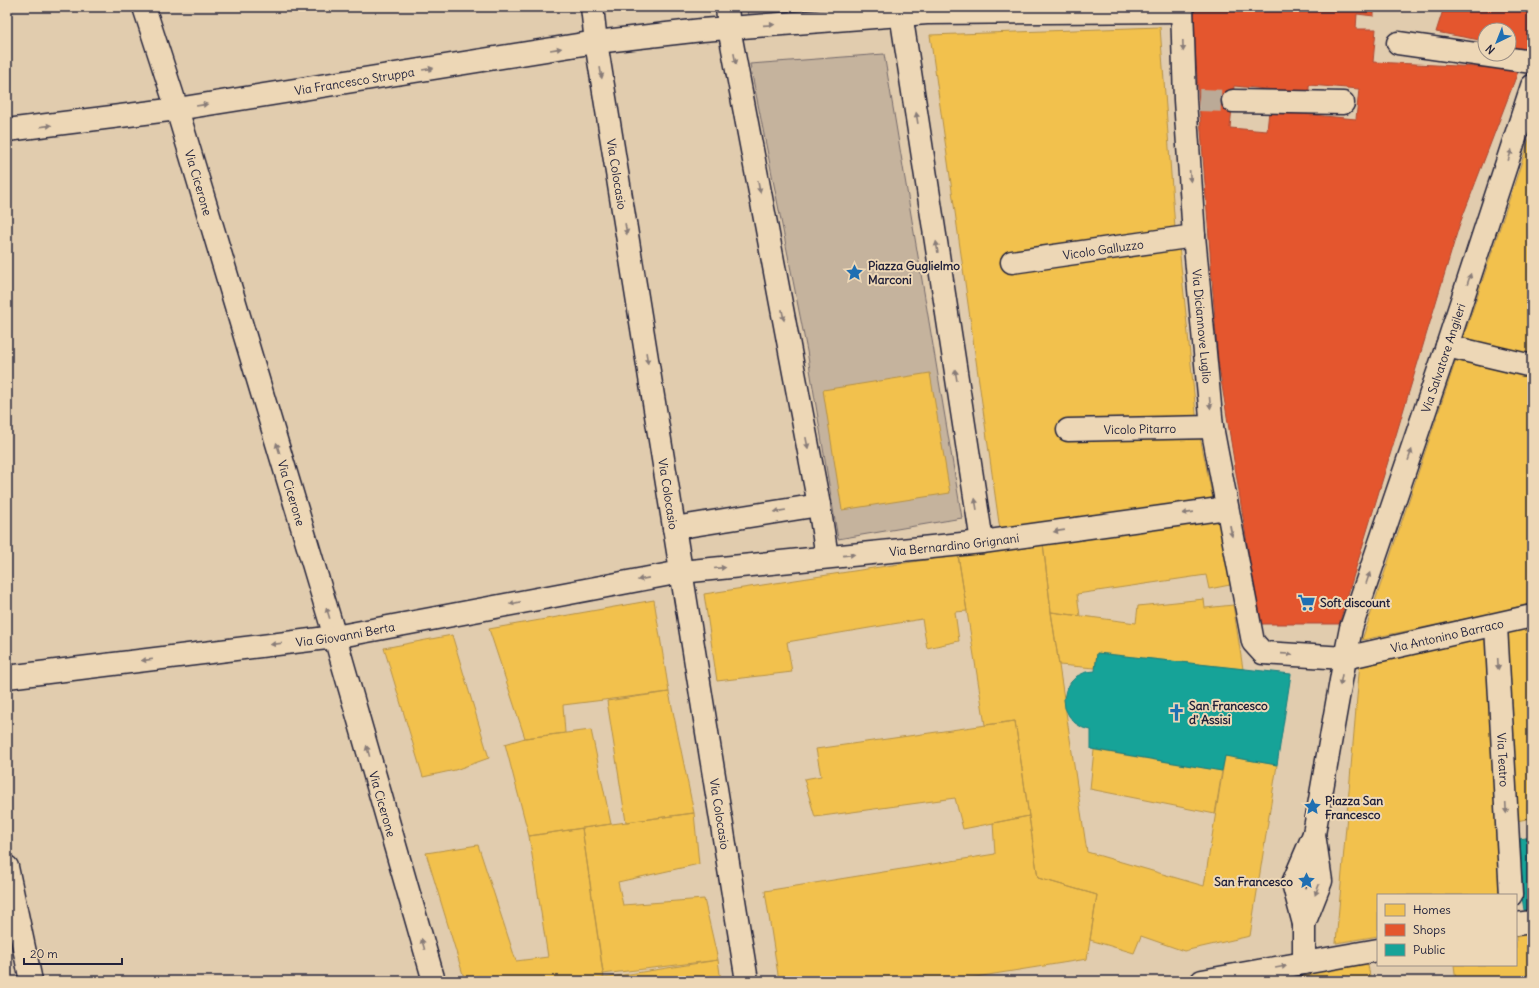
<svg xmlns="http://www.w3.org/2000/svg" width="1539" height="988" font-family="Delius,sans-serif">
<rect width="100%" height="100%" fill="#e1ccae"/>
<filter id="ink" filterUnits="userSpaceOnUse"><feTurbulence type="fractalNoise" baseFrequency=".025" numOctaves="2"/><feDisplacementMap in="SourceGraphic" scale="8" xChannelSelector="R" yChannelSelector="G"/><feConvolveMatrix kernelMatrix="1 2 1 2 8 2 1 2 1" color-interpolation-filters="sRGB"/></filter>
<g filter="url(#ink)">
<path fill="#c5b39d" stroke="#746a6c" d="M747,7H855L748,19Z
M884,54L962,518L838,539L807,351L750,64Z"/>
<path fill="#f2c14e" stroke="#b49148" d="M1160,27L1175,228L1179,246L1197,423L1056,426L1059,439L1199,432L1213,500L1000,530L930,35Z
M1532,131V355L1463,339Z
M1456,360L1532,376V603L1495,613L1362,640Z
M930,373L950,493L842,510L823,390Z
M1219,520L1230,585L1209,589L1206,575L1077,594L1080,616L1051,612L1043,543Z
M1043,543L1051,612L1087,852L1204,886L1225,756L1277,765L1250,936L1184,951L1141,936L1134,953L1090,940L1097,895L1038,878L1015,721L985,725L958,555Z
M958,555L967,611L955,612L959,641L927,648L922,619L787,642L792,672L717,681L704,594Z
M1204,599L1205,608L1233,605L1243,669L1097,653L1095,668L1059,665L1051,612L1136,623L1138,606Z
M654,600L669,692L563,705L565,733L525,738L489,629Z
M1532,624V818L1511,822L1501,631Z
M1488,634L1504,895H1378V936L1336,943L1360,662Z
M452,635L489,758L455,770L423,777L384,648Z
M669,692L694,813L626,822L607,701Z
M1015,721L1029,816L963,829L955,798L815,817L804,779L821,776L816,749Z
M591,730L611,824L529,836L505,744L525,738Z
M1094,750L1222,771L1215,814L1090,789Z
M694,813L699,864L618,882L623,905L704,899L718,960L603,974L582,828Z
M1029,816L1038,878L1097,895L1087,959L951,981H779L765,891L995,854L993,823Z
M582,828L604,978L587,981H465L426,853L478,845L516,961L548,957L529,836Z
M1532,930V981H1456L1454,965H1516V932Z
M718,960L721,981H587L604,978Z
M1367,960L1371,981H1277Z"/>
<path fill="#e4572e" stroke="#aa4732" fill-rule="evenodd" d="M1193,7H1374V16L1357,14L1356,29H1376L1373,62L1519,69L1459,226L1339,624H1260L1218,360L1193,21ZM1309,85L1359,89L1356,119L1269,111L1267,131L1230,128L1234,86L1309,93Z
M1444,7H1532L1531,50L1509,46V30H1485V41L1436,32Z"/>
<path fill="#17a398" stroke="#1a7c7c" d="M1097,653L1291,674L1277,765L1225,756L1222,771L1091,749V730L1083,728L1075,723L1069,716L1065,708L1064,699L1066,690L1071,682L1077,676L1086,672L1095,671Z
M1532,837V909L1524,910L1513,840Z"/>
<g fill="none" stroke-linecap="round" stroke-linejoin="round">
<path stroke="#bbaa97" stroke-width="22" stroke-dasharray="22 11" stroke-linecap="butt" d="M1199,100L1233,101"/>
<defs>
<g id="minor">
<path id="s1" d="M144,7L177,109L335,637L434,981"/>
<path id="s2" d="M592,7L596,42L747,981"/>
<path d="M727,7L729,28L819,505L827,557"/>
<path d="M900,7L982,542"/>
<path id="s3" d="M1182,7L1185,100L1194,236L1212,427L1253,642L1263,653L1345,658L1351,628L1447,346L1532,86"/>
<path d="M1398,43L1532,62"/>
<path d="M1233,101L1343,103"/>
<path id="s4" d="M7,130L177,109L596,42L702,30L927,13L1182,11"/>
<path id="s5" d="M1012,262L1194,236"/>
<path d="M1447,346L1532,366"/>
<path id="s6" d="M1068,430L1212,427"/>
<path d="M674,528L819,505"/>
<path id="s7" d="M1496,626L1511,895"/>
<path id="s8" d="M7,677L335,637L681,572L982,542L1227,508"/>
<path d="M7,867L31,981"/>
<path d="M1304,924L1293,883L1314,834"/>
<path d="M1516,924L1532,922"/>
<path id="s9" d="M1304,963V924L1321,881L1314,834L1345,658L1532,616"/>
<path d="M1202,981L1378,950"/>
</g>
</defs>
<use href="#minor" stroke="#22223b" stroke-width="25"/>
<use href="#minor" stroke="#edd7b6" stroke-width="22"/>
</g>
<defs><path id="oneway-solid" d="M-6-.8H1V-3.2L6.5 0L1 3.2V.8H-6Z"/></defs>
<g fill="#887c78">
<use href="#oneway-solid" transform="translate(769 25) rotate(-4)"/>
<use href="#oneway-solid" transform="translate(1183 46) rotate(88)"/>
<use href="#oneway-solid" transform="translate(556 49) rotate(-9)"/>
<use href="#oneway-solid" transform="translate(735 59) rotate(79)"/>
<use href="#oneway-solid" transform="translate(428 69) rotate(-9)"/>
<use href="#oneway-solid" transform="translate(601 73) rotate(81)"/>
<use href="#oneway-solid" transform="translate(202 105) rotate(-9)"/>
<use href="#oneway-solid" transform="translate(917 118) rotate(-99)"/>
<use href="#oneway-solid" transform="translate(46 126) rotate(-7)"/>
<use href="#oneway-solid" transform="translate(1510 155) rotate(-72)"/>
<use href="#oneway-solid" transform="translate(1190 176) rotate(86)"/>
<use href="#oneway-solid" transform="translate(759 187) rotate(79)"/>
<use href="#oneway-solid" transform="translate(626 229) rotate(81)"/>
<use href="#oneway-solid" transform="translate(937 247) rotate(-99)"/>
<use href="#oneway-solid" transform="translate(1469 279) rotate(-72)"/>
<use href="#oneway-solid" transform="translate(783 315) rotate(79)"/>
<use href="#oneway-solid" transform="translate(647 358) rotate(81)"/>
<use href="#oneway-solid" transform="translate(956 375) rotate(-99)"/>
<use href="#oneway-solid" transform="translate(1210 403) rotate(85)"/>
<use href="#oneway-solid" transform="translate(807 443) rotate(79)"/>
<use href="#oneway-solid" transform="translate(278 448) rotate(-107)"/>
<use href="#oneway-solid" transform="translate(1410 455) rotate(-71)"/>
<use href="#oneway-solid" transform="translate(976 504) rotate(-99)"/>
<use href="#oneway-solid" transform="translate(780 511) rotate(171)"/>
<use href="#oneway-solid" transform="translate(1188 513) rotate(172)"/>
<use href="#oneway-solid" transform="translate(1059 531) rotate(172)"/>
<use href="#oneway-solid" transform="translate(1231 531) rotate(79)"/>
<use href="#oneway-solid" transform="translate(849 555) rotate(-6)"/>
<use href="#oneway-solid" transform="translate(720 568) rotate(-5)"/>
<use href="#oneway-solid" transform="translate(1368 578) rotate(-71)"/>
<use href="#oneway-solid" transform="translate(643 579) rotate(169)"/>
<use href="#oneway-solid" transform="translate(515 603) rotate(169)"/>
<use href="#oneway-solid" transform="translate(328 613) rotate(-107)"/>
<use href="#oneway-solid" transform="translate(276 644) rotate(173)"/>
<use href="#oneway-solid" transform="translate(1287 654) rotate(4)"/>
<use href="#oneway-solid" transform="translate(147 660) rotate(173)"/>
<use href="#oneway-solid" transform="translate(1498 664) rotate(87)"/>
<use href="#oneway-solid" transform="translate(1341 680) rotate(100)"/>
<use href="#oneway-solid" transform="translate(368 751) rotate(-106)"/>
<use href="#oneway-solid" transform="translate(1506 808) rotate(87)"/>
<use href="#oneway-solid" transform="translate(1317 890) rotate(111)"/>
<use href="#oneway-solid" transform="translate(423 944) rotate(-106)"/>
<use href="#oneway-solid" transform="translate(1281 967) rotate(-10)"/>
</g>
</g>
<defs>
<symbol id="sight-bare" viewBox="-9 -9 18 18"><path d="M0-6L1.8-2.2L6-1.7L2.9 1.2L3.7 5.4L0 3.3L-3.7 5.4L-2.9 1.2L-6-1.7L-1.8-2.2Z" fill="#1f6fb2" stroke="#edd7b6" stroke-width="2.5" paint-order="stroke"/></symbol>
<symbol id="supermarket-bare" viewBox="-9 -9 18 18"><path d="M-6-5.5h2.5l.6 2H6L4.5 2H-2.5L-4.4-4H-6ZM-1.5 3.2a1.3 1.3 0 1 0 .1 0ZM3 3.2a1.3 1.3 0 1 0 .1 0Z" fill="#1f6fb2" stroke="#edd7b6" stroke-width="2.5" paint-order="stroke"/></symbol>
<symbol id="church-bare" viewBox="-9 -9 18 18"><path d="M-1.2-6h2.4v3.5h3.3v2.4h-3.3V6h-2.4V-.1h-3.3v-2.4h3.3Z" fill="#1f6fb2" stroke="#edd7b6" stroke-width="2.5" paint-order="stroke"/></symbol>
</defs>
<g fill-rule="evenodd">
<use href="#sight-bare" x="842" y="260" width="25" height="25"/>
<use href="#supermarket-bare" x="1294" y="590" width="25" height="25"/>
<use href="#church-bare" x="1164" y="700" width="25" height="25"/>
<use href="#sight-bare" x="1300" y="794" width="25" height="25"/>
<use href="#sight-bare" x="1294" y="868" width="25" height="25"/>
</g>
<g text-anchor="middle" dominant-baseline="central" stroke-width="4" stroke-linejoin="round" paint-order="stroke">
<g font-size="12" fill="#22223b" stroke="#edd7b6">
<text stroke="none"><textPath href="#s4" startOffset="351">Via Francesco Struppa</textPath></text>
<text stroke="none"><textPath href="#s2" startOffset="169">Via Colocasio</textPath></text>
<text stroke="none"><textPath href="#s1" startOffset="184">Via Cicerone</textPath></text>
<text stroke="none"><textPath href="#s5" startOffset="92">Vicolo Galluzzo</textPath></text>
<text stroke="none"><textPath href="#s3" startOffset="320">Via Diciannove Luglio</textPath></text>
<text stroke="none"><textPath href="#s3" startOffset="1053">Via Salvatore Angileri</textPath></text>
<text stroke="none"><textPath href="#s6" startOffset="72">Vicolo Pitarro</textPath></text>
<text stroke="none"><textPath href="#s1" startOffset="508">Via Cicerone</textPath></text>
<text stroke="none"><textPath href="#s2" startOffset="493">Via Colocasio</textPath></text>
<text stroke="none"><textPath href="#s8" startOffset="957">Via Bernardino Grignani</textPath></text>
<text stroke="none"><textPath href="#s8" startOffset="341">Via Giovanni Berta</textPath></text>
<text stroke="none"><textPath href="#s9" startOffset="416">Via Antonino Barraco</textPath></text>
<text stroke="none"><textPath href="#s7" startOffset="134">Via Teatro</textPath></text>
<text stroke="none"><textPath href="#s1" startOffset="832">Via Cicerone</textPath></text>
<text stroke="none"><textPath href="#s2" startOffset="817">Via Colocasio</textPath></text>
</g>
<g font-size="12" font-weight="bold" fill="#22223b" stroke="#edd7b6" text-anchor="start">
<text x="868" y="265">Piazza Guglielmo<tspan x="868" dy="14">Marconi</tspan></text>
<text x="1320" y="602">Soft discount</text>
<text x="1189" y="705">San Francesco<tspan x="1189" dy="14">d' Assisi</tspan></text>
<text x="1325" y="800">Piazza San<tspan x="1325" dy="14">Francesco</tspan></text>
<text x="1293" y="881" text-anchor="end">San Francesco</text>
</g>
</g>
<rect width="1539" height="988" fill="none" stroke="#edd7b6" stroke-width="24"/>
<rect x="12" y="12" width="1515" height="964" fill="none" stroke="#22223b" stroke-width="1.5" filter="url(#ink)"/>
<rect x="1377" y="894" width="140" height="72" fill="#edd7b6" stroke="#9c8f85"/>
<rect x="1385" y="904" width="20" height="12" fill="#f2c14e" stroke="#9c8f85"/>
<text x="1413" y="914" font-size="12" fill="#22223b">Homes</text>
<rect x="1385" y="924" width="20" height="12" fill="#e4572e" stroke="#9c8f85"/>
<text x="1413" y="934" font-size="12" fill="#22223b">Shops</text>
<rect x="1385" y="944" width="20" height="12" fill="#17a398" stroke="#9c8f85"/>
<text x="1413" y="954" font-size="12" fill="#22223b">Public</text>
<g transform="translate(1497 42) rotate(223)"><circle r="19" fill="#edd7b6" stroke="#9c8f85"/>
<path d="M0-3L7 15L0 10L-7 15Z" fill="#1f6fb2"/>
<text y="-6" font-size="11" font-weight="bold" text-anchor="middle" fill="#22223b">N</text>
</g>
<path d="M24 958v6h98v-6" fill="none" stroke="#22223b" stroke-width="2"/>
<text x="30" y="958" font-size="12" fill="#22223b" stroke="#edd7b6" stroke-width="3" paint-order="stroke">20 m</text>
</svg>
